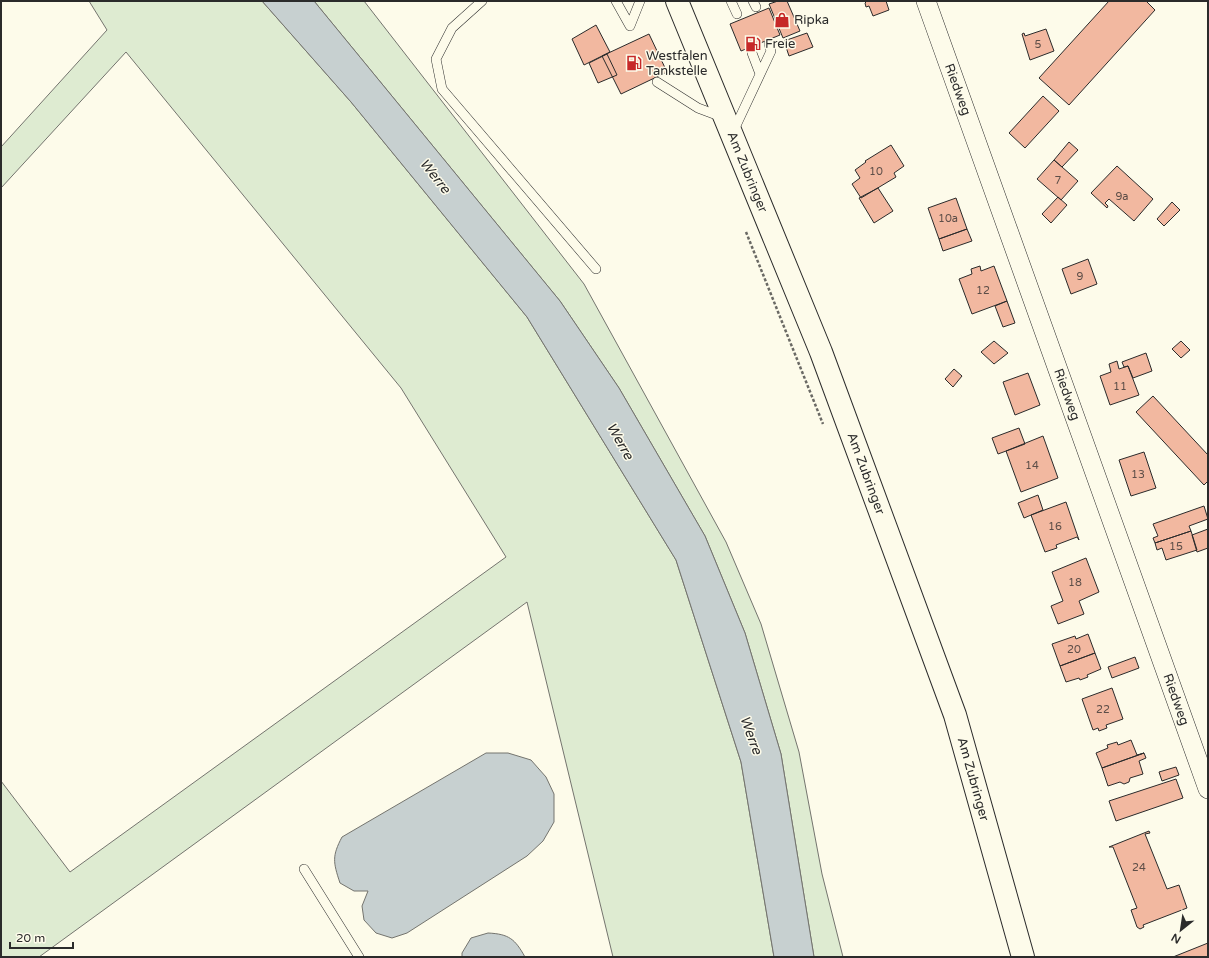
<svg xmlns="http://www.w3.org/2000/svg" width="1209" height="958" font-family="'Varela Round',sans-serif">
<rect width="100%" height="100%" fill="#fdfbea"/>
<path fill="#deebd1" stroke="#74746e" d="M89,1H262L351,102L527,317L676,560L741,762L774,957H613L527,602L39,957H1V781L70,872L506,557L401,388L126,52L1,188V147L107,30Z
M314,1H364L584,284L726,542L761,624L799,752L822,874L843,957H814L781,754L745,633L705,536L619,388L560,301Z"/>
<path fill="#c7d0d0" stroke="#74746e" d="M262,1H314L560,301L619,388L705,536L745,633L781,754L814,957H774L741,762L676,560L527,317L351,102Z
M486,753H508L531,760L546,777L554,794V822L543,841L527,856L407,933L392,938L376,933L364,920L362,906L368,891H354L340,883C333,862 332,856 342,837Z
M488,933C509,934 515,939 525,957H462V953L471,938Z"/>
<path fill="#f2b8a0" stroke="#2b2b2b" d="M778,1H787L800,31L783,38L769,4Z
M867,1H886L889,10L873,16L869,6L866,7L865,3Z
M1109,1H1146L1155,10L1069,105L1039,78Z
M769,8L780,35L741,51L730,24Z
M596,25L610,52L584,65L572,39Z
M1046,29L1054,51L1030,60L1022,34L1024,33L1025,36Z
M807,33L813,47L789,56L784,41Z
M649,34L667,72L621,94L602,56Z
M607,54L617,75L598,83L589,63Z
M1043,96L1059,111L1025,148L1009,133Z
M1069,142L1078,150L1062,167L1054,160Z
M891,145L904,166L894,173L896,177L861,198L852,184L860,178L855,170L866,162L865,161Z
M1054,160L1078,181L1061,200L1037,179Z
M1117,166L1153,199L1134,221L1109,199L1105,203L1108,206L1107,208L1091,193Z
M878,188L893,211L874,223L859,198Z
M1058,197L1067,205L1051,223L1042,214Z
M956,198L967,229L939,239L928,208Z
M1172,202L1180,210L1164,226L1157,219Z
M967,229L972,241L943,251L939,239Z
M1088,259L1097,284L1071,294L1062,269Z
M980,266L981,271L994,266L1007,301L972,314L959,279L972,274L971,269Z
M1007,301L1015,323L1003,327L995,306Z
M994,341L1008,353L994,364L981,352Z
M1181,341L1190,350L1181,358L1172,349Z
M1146,353L1152,371L1133,378L1128,366L1124,367L1122,362Z
M1117,361L1119,369L1128,366L1139,395L1110,405L1100,376L1111,372L1109,364Z
M954,369L962,376L953,387L945,379Z
M1028,373L1040,405L1015,415L1003,382Z
M1153,396L1208,455V481L1204,485L1136,412Z
M1019,428L1025,444L998,454L992,438Z
M1043,436L1058,478L1021,492L1006,451Z
M1144,452L1156,488L1131,496L1119,460Z
M1038,495L1043,510L1024,518L1018,503Z
M1066,502L1079,540L1077,537L1056,545L1057,548L1045,552L1031,515Z
M1204,506L1208,519L1189,526L1191,531L1155,543L1153,538L1158,536L1153,524Z
M1208,529V548L1197,552L1192,535Z
M1191,531L1197,550L1166,560L1162,548L1157,550L1155,543Z
M1086,558L1099,592L1079,601L1084,614L1058,624L1051,606L1063,601L1052,572Z
M1088,634L1095,653L1060,666L1052,644L1075,636L1076,639Z
M1095,653L1101,669L1087,675L1088,677L1080,680L1079,678L1066,682L1060,666Z
M1135,657L1139,668L1112,678L1108,667Z
M1112,688L1123,719L1106,725L1107,728L1099,731L1098,728L1093,730L1082,699Z
M1131,740L1137,755L1144,753L1102,768L1096,753L1108,748L1107,745L1117,742L1118,745Z
M1144,753L1146,758L1139,761L1143,774L1130,778L1129,782L1124,784L1120,782L1108,786L1102,768Z
M1176,767L1179,775L1162,781L1159,772Z
M1176,779L1183,798L1116,821L1109,801Z
M1149,831L1150,833L1145,834L1167,889L1179,885L1187,908L1143,925L1144,927L1140,929L1137,927L1131,910L1137,908L1113,847H1109Z
M1208,943V957H1173Z"/>
<g fill="none" stroke-linecap="round" stroke-linejoin="round">
<defs>
<path id="service" d="M482,1L452,28L436,59L442,89L596,269
M616,1L630,26
M731,1L737,14
M753,1L756,7
M630,26L640,1
M752,53L760,74
M657,82L698,108L722,117
M733,132L771,51L769,44
M304,869L359,957"/>
<g id="minor">
<path id="s1" d="M926,1L1208,789"/>
</g>
<g id="primary">
<path id="s2" d="M677,1L821,352L955,715L1023,957"/>
</g>
</defs>
<use href="#service" stroke="#2b2b2b" stroke-width="10"/>
<use href="#minor" stroke="#2b2b2b" stroke-width="20"/>
<use href="#primary" stroke="#2b2b2b" stroke-width="24"/>
<path stroke="#6a6964" stroke-width="2.5" stroke-dasharray="3 2" stroke-linecap="butt" d="M746,232L823,424"/>
<use href="#service" stroke="#fdfbea" stroke-width="9"/>
<use href="#minor" stroke="#fdfbea" stroke-width="19"/>
<use href="#primary" stroke="#fdfbea" stroke-width="22"/>
</g>
<defs>
<symbol id="shop-bare" viewBox="-9 -9 18 18"><path d="M-5-2.5h2.3a2.7 3.5 0 0 1 5.4 0H5L5.5 6h-11ZM-1.5-2.5h3a1.5 2.3 0 0 0-3 0Z" fill="#c62828" stroke="#fdfbea" stroke-width="2.5" paint-order="stroke"/></symbol>
<symbol id="fuel-bare" viewBox="-9 -9 18 18"><path d="M-5.5-6h7V0h2V4h1.3V-2.5L3-4.5l.8-.8L6-3V5H2.5V1h-1V6h-7ZM-4.2-4.7v3.2H.2V-4.7Z" fill="#c62828" stroke="#fdfbea" stroke-width="2.5" paint-order="stroke"/></symbol>
</defs>
<g fill-rule="evenodd">
<use href="#shop-bare" x="771" y="9" width="22" height="22"/>
<use href="#fuel-bare" x="742" y="33" width="22" height="22"/>
<use href="#fuel-bare" x="623" y="52" width="22" height="22"/>
</g>
<g text-anchor="middle" dominant-baseline="central" stroke-width="3" stroke-linejoin="round" paint-order="stroke">
<g font-size="11" fill="#5d4e48">
<text x="1038" y="44">5</text>
<text x="876" y="171">10</text>
<text x="1058" y="180">7</text>
<text x="1122" y="196">9a</text>
<text x="948" y="218">10a</text>
<text x="1080" y="276">9</text>
<text x="983" y="290">12</text>
<text x="1120" y="386">11</text>
<text x="1032" y="465">14</text>
<text x="1138" y="474">13</text>
<text x="1055" y="526">16</text>
<text x="1176" y="546">15</text>
<text x="1075" y="582">18</text>
<text x="1074" y="649">20</text>
<text x="1103" y="709">22</text>
<text x="1139" y="867">24</text>
</g>
<g font-size="13" fill="#2b2b2b" stroke="#fdfbea" text-anchor="start">
<text x="794" y="20">Ripka</text>
<text x="765" y="44">Freie</text>
<text x="646" y="56">Westfalen<tspan x="646" dy="15">Tankstelle</tspan></text>
</g>
<g font-size="13" fill="#2b2b2b" stroke="#fdfbea">
<text stroke="none"><textPath href="#s1" startOffset="94">Riedweg</textPath></text>
<text stroke="none"><textPath href="#s2" startOffset="185">Am Zubringer</textPath></text>
<text stroke="none"><textPath href="#s1" startOffset="418">Riedweg</textPath></text>
<text stroke="none"><textPath href="#s2" startOffset="509">Am Zubringer</textPath></text>
<text stroke="none"><textPath href="#s1" startOffset="742">Riedweg</textPath></text>
<text stroke="none"><textPath href="#s2" startOffset="833">Am Zubringer</textPath></text>
</g>
<g font-size="14" font-style="italic" fill="#2b2b2b" stroke="#fdfbea">
<text transform="translate(435 176) rotate(51)">Werre</text>
<text transform="translate(620 441) rotate(60)">Werre</text>
<text transform="translate(751 735) rotate(70)">Werre</text>
</g>
</g>
<rect width="1209" height="958" fill="none" stroke="#2b2b2b" stroke-width="4"/>
<g transform="translate(1181 930) rotate(210)" stroke="#fdfbea" stroke-width="3" paint-order="stroke">
<path d="M0-3L7 15L0 10L-7 15Z" fill="#2b2b2b"/>
<text y="-6" font-size="11" font-weight="bold" text-anchor="middle" fill="#2b2b2b">N</text>
</g>
<path d="M10 942v6h63v-6" fill="none" stroke="#2b2b2b" stroke-width="2"/>
<text x="16" y="942" font-size="12" fill="#2b2b2b" stroke="#fdfbea" stroke-width="3" paint-order="stroke">20 m</text>
</svg>
